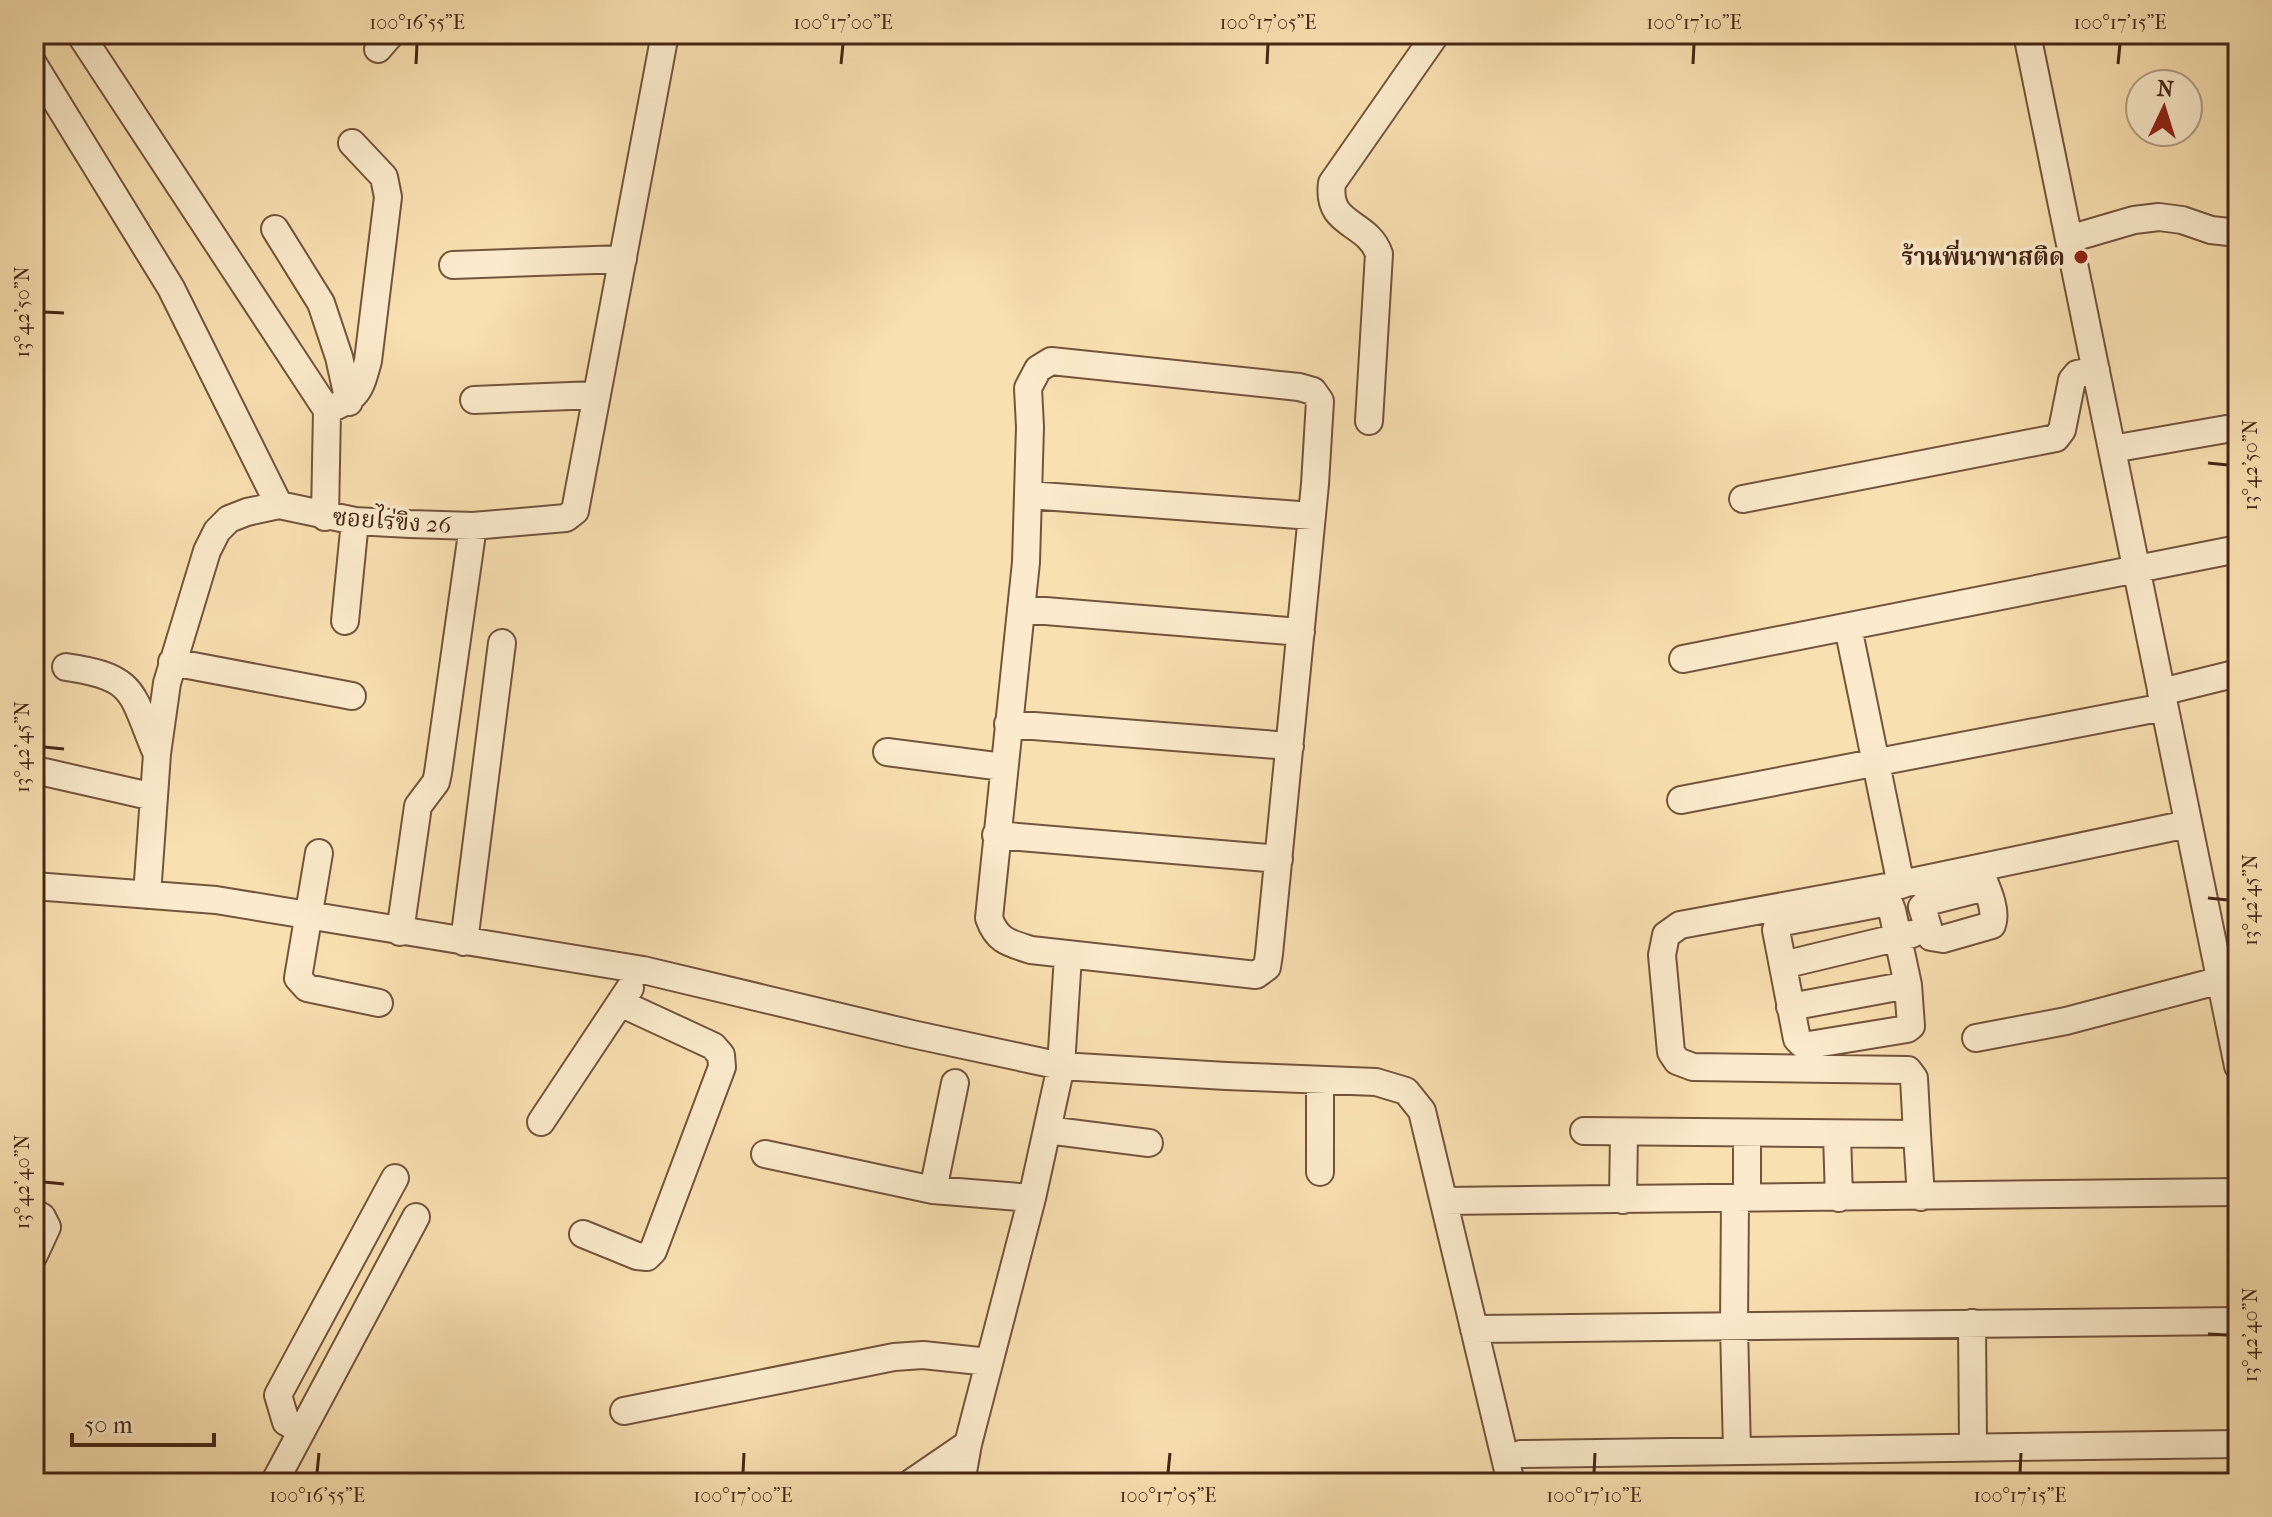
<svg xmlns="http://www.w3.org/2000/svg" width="2272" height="1517" font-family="'IM FELL French Canon','Noto Serif Thai',serif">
<rect width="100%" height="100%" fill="#f9e0b1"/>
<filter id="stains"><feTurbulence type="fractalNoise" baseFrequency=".0025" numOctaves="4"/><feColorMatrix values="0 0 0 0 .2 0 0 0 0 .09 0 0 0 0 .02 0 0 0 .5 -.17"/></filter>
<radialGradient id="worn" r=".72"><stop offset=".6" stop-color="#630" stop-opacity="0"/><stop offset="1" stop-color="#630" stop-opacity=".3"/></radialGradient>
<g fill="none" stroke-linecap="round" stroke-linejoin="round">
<defs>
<path id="minor" d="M80,34L327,410L325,517
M2027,34L2238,1066
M378,49L391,34
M34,65L171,288L279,505
M275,229L321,303L339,357L349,402
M2069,239L2134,220L2159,217L2182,220L2211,230L2238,233
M453,265L623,259
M1051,361L1299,387L1313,391L1320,401L1315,484L1269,954L1267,967L1256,975L1031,950C1009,943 997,941 989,918L1026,562L1030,427L1028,388L1038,369Z
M474,400L595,395
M327,410C357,399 360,391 368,361L388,197L384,177L352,143
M1369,421L1379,254C1367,220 1326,227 1332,183L1436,34
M2112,449L2238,427
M1028,495L1312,516
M1743,499L2056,438L2062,430L2072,380L2077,374L2096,370
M1021,609L1301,632
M345,621L355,521
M1848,627L1901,885
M1683,659L2238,549
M172,662L352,696
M66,667C137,677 131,693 156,752
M2161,692L2238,673
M1008,724L1290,746
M887,752L1003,767
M44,772L154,797
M1681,800L2164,707
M996,835L1279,859
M319,853L298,978L307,988L379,1003
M1979,869C1985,885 1998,909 1992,925L1943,939L1931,937L1922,907L1927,902L1986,887
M34,886L216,900L643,970L912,1034L1061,1066L1226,1076L1376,1082L1406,1091L1422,1111L1511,1483
M147,895L157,754L167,683L207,551L217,531L229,519L247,512L279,505L355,521L410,524L473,526L566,518L575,511L665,34
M1883,903L1890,905L1892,910L1908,985L1911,1026L1907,1029L1809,1045L1802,1044L1797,1039L1776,930L1778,923Z
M400,932L418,806L436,782L438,773L473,526
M464,942L502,643
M1783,965L1912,934
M1790,1007L1908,985
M1976,1038L2066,1021L2221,980
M541,1122L630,988
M1047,1130L1149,1143
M1584,1131L1917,1134L1921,1197
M1747,1134V1198
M1837,1134L1839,1198
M1917,1134L1914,1078L1908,1070L1693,1067L1677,1061L1671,1052L1662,955L1666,935L1680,925L1892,886L2188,824
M765,1154L933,1190L1032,1198
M1320,1172V1081
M933,1190L955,1083
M1735,1199L1734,1326L1737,1451
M1623,1200L1624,1132
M1444,1201L2238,1192
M34,1213L42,1217L47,1227L34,1255
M583,1234L637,1256L647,1257L653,1251L722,1067L721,1055L713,1046L620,1003
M1972,1323L1973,1447
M1474,1329L2238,1321
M624,1411L894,1357L923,1355L989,1362
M302,1431L286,1422L278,1395L395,1178
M1521,1454L2238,1444
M274,1483L416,1217
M911,1483L968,1444
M961,1483L968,1444L1032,1198L1061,1066L1068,956"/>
</defs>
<use href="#minor" stroke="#73543c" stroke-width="30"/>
<use href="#minor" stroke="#fbebcc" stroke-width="26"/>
</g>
<path fill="none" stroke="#462615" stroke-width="3" d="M416,64L417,44M841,64L843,44M1267,64L1268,44M1693,64L1694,44M2118,64L2120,44M44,312L64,313M2208,463L2228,465M44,747L64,749M2208,898L2228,900M44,1182L64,1184M2208,1334L2228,1335M317,1473L319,1453M743,1473L744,1453M1168,1473L1170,1453M1594,1473L1595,1453M2020,1473L2021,1453"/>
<circle fill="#8f2418" stroke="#fbebcc" stroke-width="3" cx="2081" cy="257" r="8"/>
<g text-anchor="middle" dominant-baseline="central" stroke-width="7" stroke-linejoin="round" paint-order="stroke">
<g font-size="24" font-weight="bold" fill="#462615" stroke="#fbebcc" text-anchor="end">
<text x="2065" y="257">ร้านพี่นาพาสติด</text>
</g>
<g font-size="24" fill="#462615" stroke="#fbebcc">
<text transform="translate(392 521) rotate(4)">ซอยไร่ขิง 26</text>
</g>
</g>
<rect width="2272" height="1517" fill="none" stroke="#f9e0b1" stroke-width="88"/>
<g transform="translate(2164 108) rotate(4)"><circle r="38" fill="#fbebcc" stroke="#b39c83" stroke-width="2"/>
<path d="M0-6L14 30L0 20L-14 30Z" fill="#8f2418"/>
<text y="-12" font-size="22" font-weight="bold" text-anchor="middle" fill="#462615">N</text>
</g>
<path d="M72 1433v12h142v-12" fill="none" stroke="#462615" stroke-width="4"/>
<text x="84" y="1433" font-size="24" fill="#462615" stroke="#fbebcc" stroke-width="6" paint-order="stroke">50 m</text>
<rect x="44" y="44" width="2184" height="1429" fill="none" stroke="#462615" stroke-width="3"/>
<g font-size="20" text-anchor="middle" fill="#462615">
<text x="417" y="29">100°16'55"E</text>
<text x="843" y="29">100°17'00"E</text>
<text x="1268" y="29">100°17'05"E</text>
<text x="1694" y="29">100°17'10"E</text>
<text x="2120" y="29">100°17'15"E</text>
<text transform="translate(22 312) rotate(-90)" y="7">13°42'50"N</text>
<text transform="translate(2250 465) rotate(-90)" y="7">13°42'50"N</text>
<text transform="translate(22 747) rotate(-90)" y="7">13°42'45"N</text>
<text transform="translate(2250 900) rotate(-90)" y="7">13°42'45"N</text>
<text transform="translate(22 1182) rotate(-90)" y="7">13°42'40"N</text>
<text transform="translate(2250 1335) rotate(-90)" y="7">13°42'40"N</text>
<text x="317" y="1502">100°16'55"E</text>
<text x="743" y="1502">100°17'00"E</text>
<text x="1168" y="1502">100°17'05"E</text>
<text x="1594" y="1502">100°17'10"E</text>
<text x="2020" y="1502">100°17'15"E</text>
</g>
<rect width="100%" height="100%" filter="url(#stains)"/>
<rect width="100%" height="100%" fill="url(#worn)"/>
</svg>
